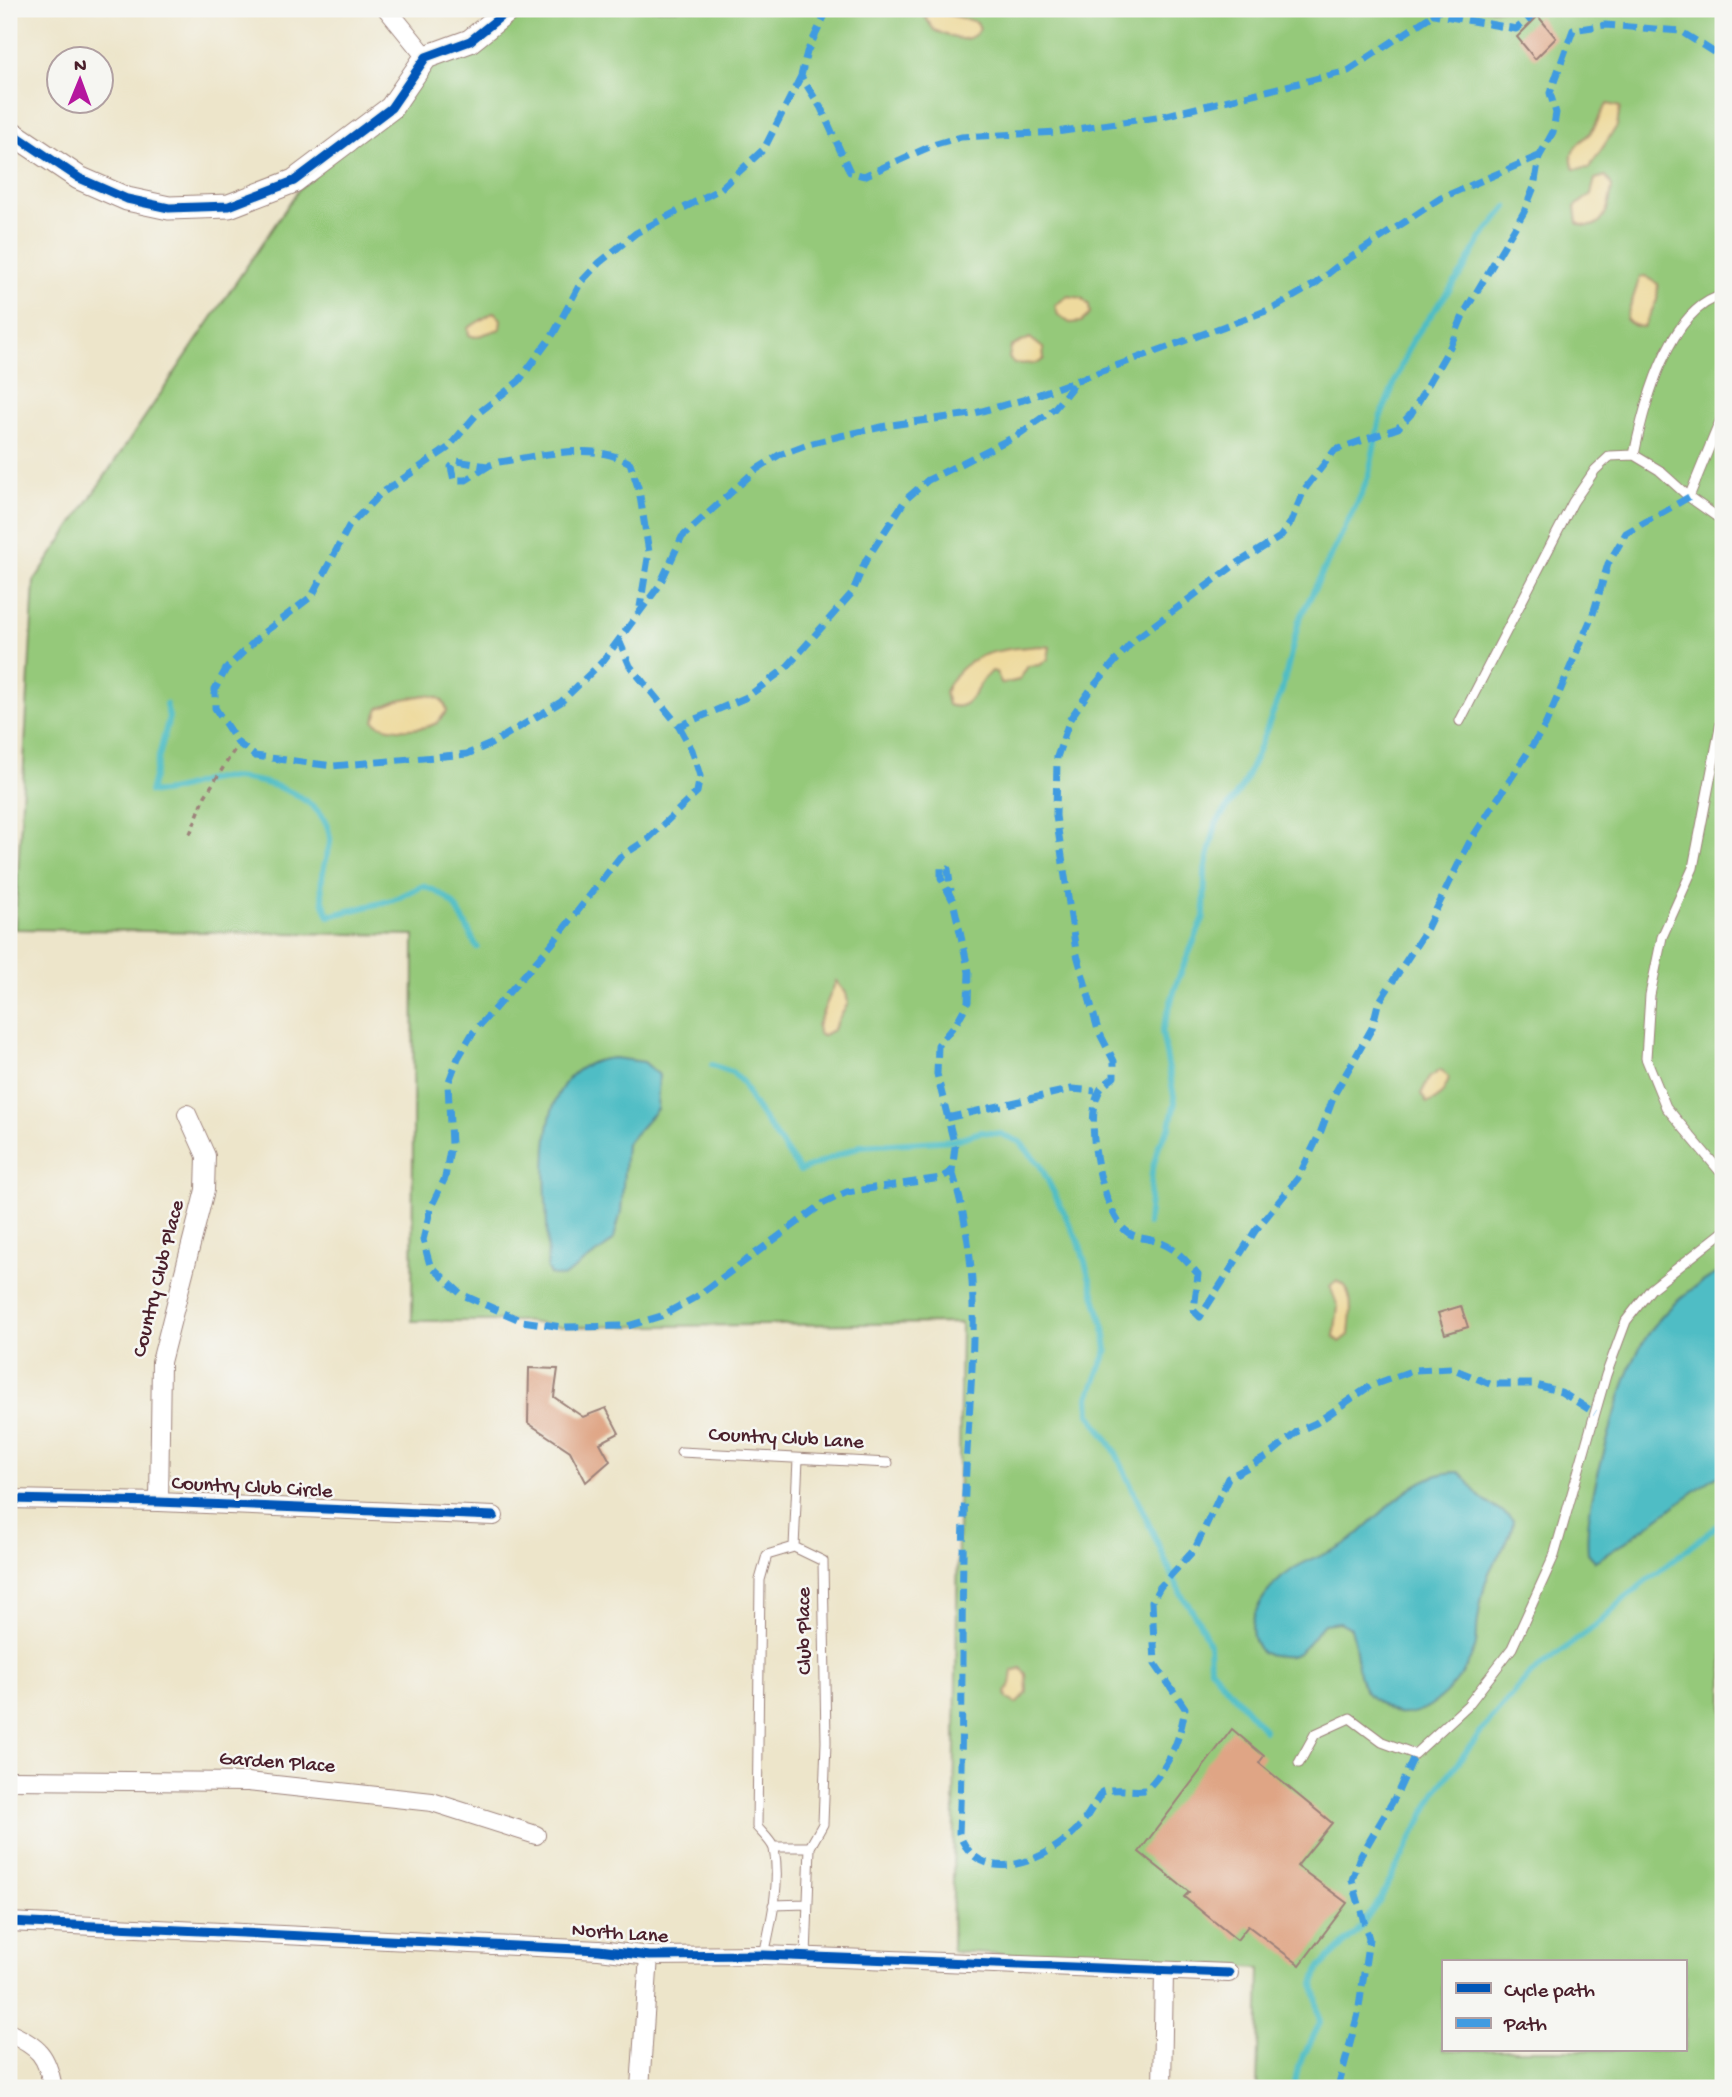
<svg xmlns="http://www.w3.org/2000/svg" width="1732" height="2097" font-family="'Gochi Hand',sans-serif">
<rect width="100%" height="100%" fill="#f6f6f2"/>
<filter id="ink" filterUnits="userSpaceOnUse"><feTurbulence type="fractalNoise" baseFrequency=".0143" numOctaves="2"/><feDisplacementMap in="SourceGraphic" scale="14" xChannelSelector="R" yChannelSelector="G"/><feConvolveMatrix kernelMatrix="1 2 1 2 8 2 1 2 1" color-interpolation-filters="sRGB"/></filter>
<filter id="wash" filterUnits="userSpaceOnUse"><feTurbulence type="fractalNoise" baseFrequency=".00686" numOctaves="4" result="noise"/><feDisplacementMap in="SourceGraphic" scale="28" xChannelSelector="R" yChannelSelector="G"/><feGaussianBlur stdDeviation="1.57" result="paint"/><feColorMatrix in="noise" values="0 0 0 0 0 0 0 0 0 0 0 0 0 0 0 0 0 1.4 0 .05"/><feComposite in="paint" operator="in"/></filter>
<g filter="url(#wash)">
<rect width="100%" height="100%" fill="#ede5ca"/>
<path fill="#95c97a" stroke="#707452" stroke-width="2" fill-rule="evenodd" d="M524,9H1723V2088H1257L1260,1968L952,1951L961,1323L562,1327L522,1321H412L414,935L15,929L34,581L299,189L431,65L474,49ZM1443,1962H1685V2050H1443Z"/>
<path fill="#eeda9e" stroke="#9c7c64" stroke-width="2" d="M935,11L977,22L980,29C968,47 951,37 934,30L925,17Z
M1608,104L1620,107L1617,126L1589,168L1574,169C1566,149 1580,144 1591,132C1598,124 1599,113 1608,104Z
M1606,176L1612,186C1610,206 1603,236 1577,223L1575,207L1591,194L1595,179Z
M1645,276L1658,284L1657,300L1644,327C1636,327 1631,325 1626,319L1640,277Z
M1068,296L1082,298L1089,305L1090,314L1081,322L1070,323L1058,315L1055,305Z
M494,312L501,319L500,329L475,337L469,335L468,328Z
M1030,338L1043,348L1044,359L1038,363L1014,364L1009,358L1011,347Z
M1040,646L1050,647L1048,659L1040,665L1028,666L1019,680L1002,684L996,672L992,671C976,680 974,714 948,705L945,692C963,651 1001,649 1040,646Z
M425,695C437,696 445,699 447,711L437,723C423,730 387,733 374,721L379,708L399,700Z
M836,981L846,993L848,1003L833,1030L822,1036L818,1033L817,1026Z
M1441,1070L1449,1077C1446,1089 1440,1100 1427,1103L1421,1094L1429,1078Z
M1336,1281C1357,1288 1350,1318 1349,1335L1340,1342L1334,1336L1338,1307L1330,1286Z
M1020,1668L1026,1674L1027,1693L1016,1704L1007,1698L1006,1692L1011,1684L1013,1671Z"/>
<path fill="#4fbdc5" stroke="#4c6e78" stroke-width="2" d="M614,1058L644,1062L659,1075L657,1109L626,1144L621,1212L614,1238L606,1247L563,1277L550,1275L547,1269C553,1207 517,1065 614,1058Z
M1723,1270V1472C1679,1499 1640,1536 1595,1561L1588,1553C1585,1518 1595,1485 1604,1452C1628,1368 1639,1314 1723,1270Z
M1458,1472C1469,1478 1471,1489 1480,1497C1490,1507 1503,1509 1513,1520C1512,1541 1497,1554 1489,1573C1483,1588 1480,1605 1478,1621C1476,1630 1478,1639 1475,1648C1464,1678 1433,1717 1398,1714C1345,1689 1365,1673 1351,1628L1340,1622L1324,1624C1297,1653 1304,1662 1262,1653C1236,1625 1267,1586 1293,1569C1311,1557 1334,1553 1351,1540C1382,1515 1414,1472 1458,1472Z"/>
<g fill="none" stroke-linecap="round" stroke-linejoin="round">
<path stroke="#4fbdc5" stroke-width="6" d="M166,704L169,717L150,792C176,795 201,777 228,778C265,778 325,796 330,838C331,845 327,853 326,859C320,880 319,896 329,916L393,900L423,886C459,898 460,916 477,947
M712,1065L732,1072L743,1083L752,1102L800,1171L860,1146L954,1140L981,1132L1001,1134L1020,1142L1040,1165L1080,1245L1104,1328L1107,1350L1089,1397L1090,1414L1115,1451L1181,1594L1199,1621L1209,1644L1210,1668L1264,1730
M1148,1224L1152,1171L1159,1145L1170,1126L1175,1102L1162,1032L1177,982L1204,917L1205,870L1216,824L1243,785L1256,756L1282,690L1299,620L1361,495L1369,474L1380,418L1412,341L1463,271L1480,240L1507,207
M1294,2088L1298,2067L1320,2023L1314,1983L1320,1967L1358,1931L1381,1898L1436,1791L1489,1722L1529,1675L1595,1626L1626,1597L1723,1521"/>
</g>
<g id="blocks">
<path fill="#dfa585" d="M1538,16L1556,38L1535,59L1517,37Z
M1461,1306L1468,1327L1445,1334L1438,1313Z
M529,1368L558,1369L554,1397L583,1417L606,1408L619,1433L600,1443L610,1461L586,1482L570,1451L528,1423Z
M1232,1729L1264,1756L1259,1763L1332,1823L1297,1866L1347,1903L1300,1965L1248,1926L1237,1940L1184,1897L1189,1892L1139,1852Z"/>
</g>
</g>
<g filter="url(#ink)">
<use href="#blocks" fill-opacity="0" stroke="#9c827a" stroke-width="2"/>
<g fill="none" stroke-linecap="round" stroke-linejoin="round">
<defs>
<path id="service" d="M1634,455C1644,405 1668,310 1723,295
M1689,497L1723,414
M1723,712L1693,868L1662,937L1650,995L1646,1058L1666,1107L1723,1175
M1460,721L1573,502L1595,470L1610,456L1634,455L1659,470L1689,497L1723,521
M681,1452L888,1463
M794,1547L798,1459
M1299,1763L1315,1734L1350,1718L1382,1742L1415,1754L1468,1705L1512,1648L1554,1556L1606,1375L1626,1321L1651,1289L1723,1232
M773,1905L807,1904
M764,1955C771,1922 781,1883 774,1849C772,1842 763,1834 757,1827L760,1580L767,1555L794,1547L823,1561L826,1742L823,1824L810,1847H774
M806,1956L810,1847"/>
<path id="minor" d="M387,9L426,57
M9,1499L159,1502L494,1516
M159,1502L161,1362L205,1190L206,1156L187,1114
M9,1780L248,1782L432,1802L536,1835
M9,1922L599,1950L649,1956L764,1955L1229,1973
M9,2033C39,2047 47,2055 53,2088
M640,2088L649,1956
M1162,2088L1164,1972"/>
<path id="tertiary" d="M9,131L79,178L127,199L169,208L229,206L294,181L391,108L426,57L470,41L510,9"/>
</defs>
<use href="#service" stroke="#9c827a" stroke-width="11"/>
<use href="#minor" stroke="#9c827a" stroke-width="20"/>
<use href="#tertiary" stroke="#9c827a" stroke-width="25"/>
<path stroke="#9c827a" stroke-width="3.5" stroke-dasharray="5 5" stroke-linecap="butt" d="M190,834L205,796L237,746"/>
<use href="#service" stroke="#fff" stroke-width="9"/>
<use href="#minor" stroke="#fff" stroke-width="18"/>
<use href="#tertiary" stroke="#fff" stroke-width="23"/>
<path stroke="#409be1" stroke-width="7" stroke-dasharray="14 7" stroke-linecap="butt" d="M828,9L807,52L801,76L821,108L850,172L864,176L936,144L961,137L1057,132L1163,116L1348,71L1434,14
M1441,9L1434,14L1516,29L1530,18L1532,9
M801,76L764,149L720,189L636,233L599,263L581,282L554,333L519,381L476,415L448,448L379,495L349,526L312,596L262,634L226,669L215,689V708L238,743L255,756L333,766L467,754L491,744L561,702L603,661L659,586L682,537L757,469L779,455L805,445L840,436L891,425L971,414L1023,400L1274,308L1315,284L1335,268L1441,198L1541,155
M490,465L466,480H454L451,467L457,461L487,466L499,462C541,456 591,441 630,463L639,490L649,552L640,607
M1689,497L1626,533L1608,564L1593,614L1545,726L1469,843L1426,930L1378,1004L1372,1028L1335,1093L1321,1131L1298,1178L1255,1231L1200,1317L1194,1311L1198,1274C1187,1262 1177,1249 1161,1243C1147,1237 1133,1240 1122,1227C1101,1201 1084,1122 1099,1092C1101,1086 1110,1081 1114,1077V1061L1098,1030L1076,951L1056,816L1057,757L1070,719L1091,689L1134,640L1236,564L1280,537L1291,522L1304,490L1335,450L1398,428L1411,414L1450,347L1464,313L1524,212L1534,187L1539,157L1553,132L1556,113L1550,93L1573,30L1605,25L1680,31L1723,58
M618,638L630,666L679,726L747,697L786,668L852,593L866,560L906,499L928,480L1018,435L1054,409L1076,382
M679,726L692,750L700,776L697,792L648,839L620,857L551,945L472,1034L458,1058L448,1084L451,1144L445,1178L431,1207L423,1240L430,1265L461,1294L522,1321L562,1327L628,1326L661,1316L696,1297L824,1203L847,1192L941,1178L952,1171L955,1147L937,1074L938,1045L957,1022L968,1002L969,972L953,901L941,878V867L948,869L951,891
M947,1118L1072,1089L1095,1091
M952,1171C987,1283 969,1379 965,1492C960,1606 964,1719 959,1833C979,1890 1048,1861 1078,1828C1087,1818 1094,1804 1102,1792C1117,1787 1130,1792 1146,1790C1169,1766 1180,1741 1185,1708L1155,1664L1152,1601L1160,1587L1195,1549L1228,1478L1268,1456L1298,1431L1316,1423L1370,1386L1414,1370L1451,1368L1490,1384H1533L1561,1392L1595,1413
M1338,2088L1358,2014L1369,1939L1352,1880L1359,1859L1397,1794L1415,1754"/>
<defs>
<path id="cycleway" d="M9,131L79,178L127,199L169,208L229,206L294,181L391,108L426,57L470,41L510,9
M9,1499L159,1502L494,1516
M9,1922L599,1950L649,1956L764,1955L1229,1973"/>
</defs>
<use href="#cycleway" stroke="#f6f6f2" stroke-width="13"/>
<use href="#cycleway" stroke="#0057b8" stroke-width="9"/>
</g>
</g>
<g text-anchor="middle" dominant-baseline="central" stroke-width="5" stroke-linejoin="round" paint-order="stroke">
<g font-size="21" fill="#4a1f2b" stroke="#f6f6f2">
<text transform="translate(160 1279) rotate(-76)">Country Club Place</text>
<text transform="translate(786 1440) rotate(3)">Country Club Lane</text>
<text transform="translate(252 1489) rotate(3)">Country Club Circle</text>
<text transform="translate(806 1631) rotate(-91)">Club Place</text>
<text transform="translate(277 1764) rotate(4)">Garden Place</text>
<text transform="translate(620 1935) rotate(4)">North Lane</text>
</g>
</g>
<rect width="1732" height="2097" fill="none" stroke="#f6f6f2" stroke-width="35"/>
<rect x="1442" y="1960" width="245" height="91" fill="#f6f6f2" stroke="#b1a0a2" stroke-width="2"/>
<rect x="1456" y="1983" width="35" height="10" fill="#0057b8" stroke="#b1a0a2" stroke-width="2"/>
<text x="1504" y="1996" font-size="21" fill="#4a1f2b">Cycle path</text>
<rect x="1456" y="2018" width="35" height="10" fill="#409be1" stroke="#b1a0a2" stroke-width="2"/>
<text x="1504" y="2030" font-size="21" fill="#4a1f2b">Path</text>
<g transform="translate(80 80) rotate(1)"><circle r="33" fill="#f6f6f2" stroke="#b1a0a2" stroke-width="2"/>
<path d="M0-5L12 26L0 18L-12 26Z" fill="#b5179e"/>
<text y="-10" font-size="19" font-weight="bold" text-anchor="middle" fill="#4a1f2b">N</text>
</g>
</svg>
